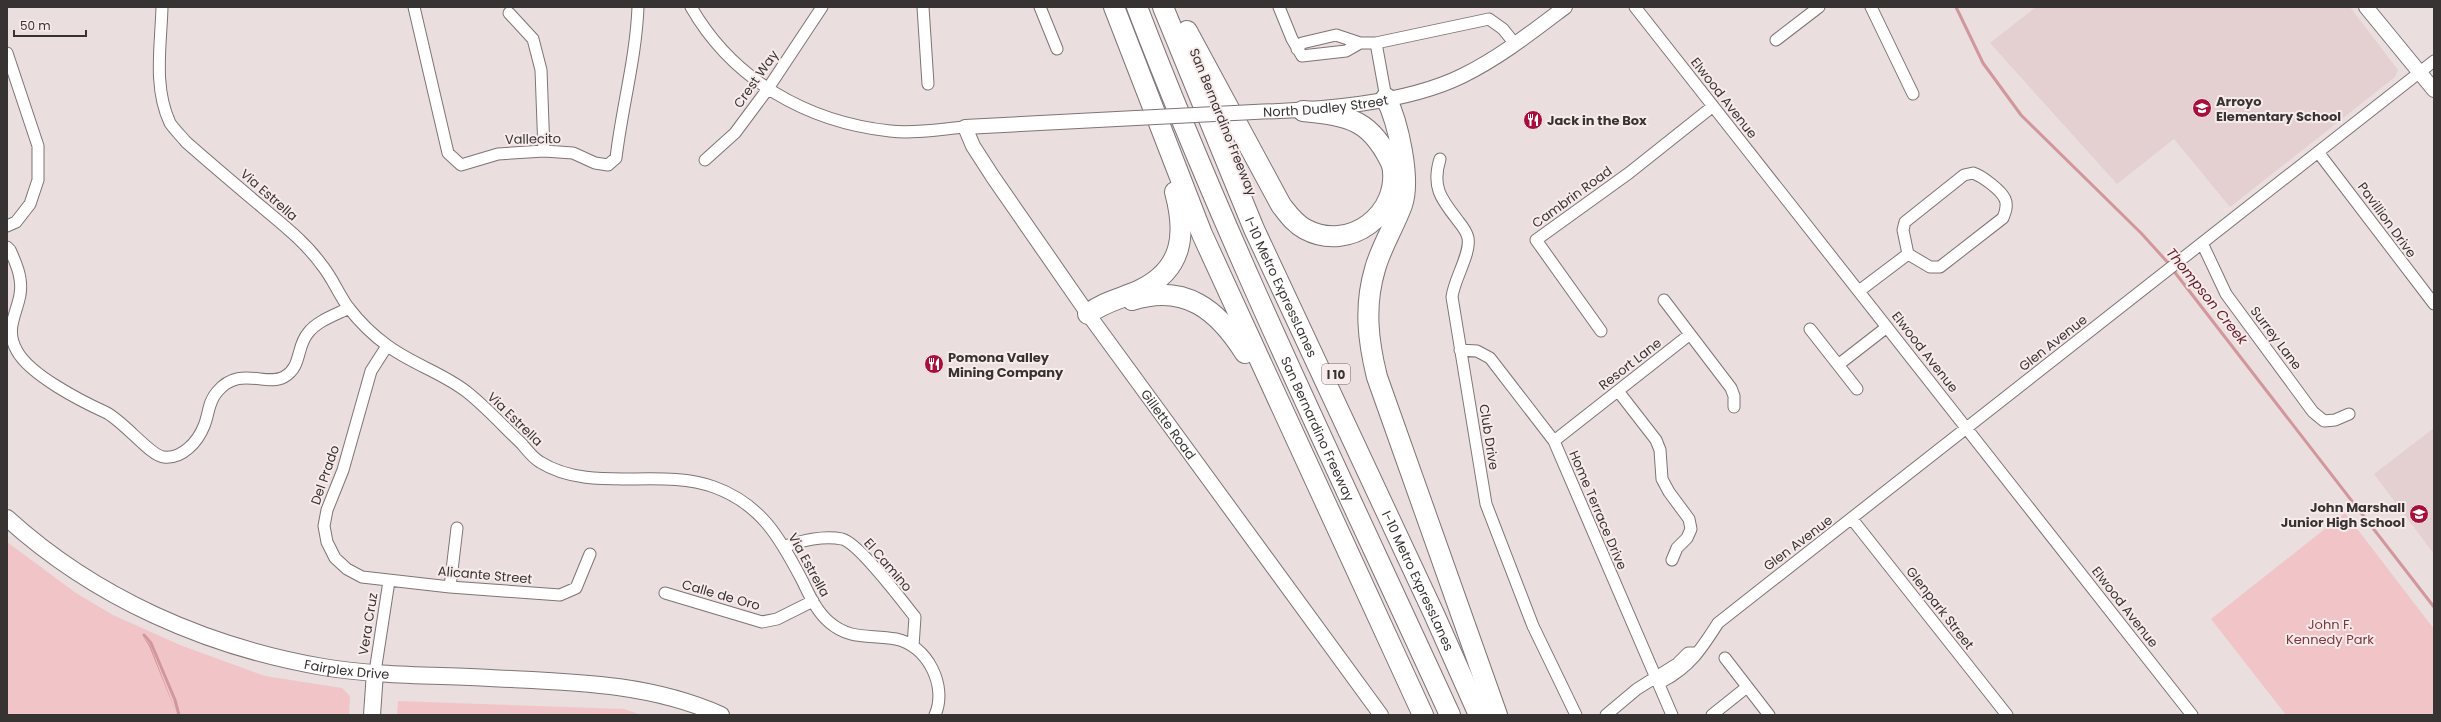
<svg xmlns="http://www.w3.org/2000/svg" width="2441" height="722" font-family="Poppins,sans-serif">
<rect width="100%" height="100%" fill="#eadede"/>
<path fill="#e4d0d1" d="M2036,7H2350L2398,70L2395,77L2230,207L2174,139L2117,184L1990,43Z
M2434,428V554L2374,474Z"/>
<path fill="#f1c5c8" d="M2345,513L2434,629V715H2286L2211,619Z
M7,542L76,593L113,615L180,645L265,676L342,688L350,696L349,715H7Z
M398,701L624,709L641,715H397Z"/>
<path fill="#d1979b" d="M143,637L150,645L177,715L149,646Z"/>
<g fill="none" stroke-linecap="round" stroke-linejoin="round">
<path stroke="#d1979b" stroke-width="3" d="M1956,7L1983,63L2021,115L2141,233L2170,265
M2173,270L2434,607
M144,635L151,643L175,700L179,715"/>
<defs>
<path id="minor" d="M162,7C161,45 153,87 170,123C174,129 181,136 186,142C211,164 237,186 263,208C283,225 305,242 321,264C332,277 338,293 348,307C358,320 374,336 388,346C412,364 443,373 467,392C486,407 504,427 522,444C527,450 533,458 540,462C591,494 659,467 714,487C761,504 780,538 802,580C809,594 816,611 829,622C851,641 870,634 896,639C927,645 948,686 935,715
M414,7L448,153L461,165L498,154L544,151L573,153L595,163L608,165L616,158C622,107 636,58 638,7
M691,7C733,80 807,122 890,131C914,134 941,129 965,127
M923,7L928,84
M1040,7L1057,49
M1279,7L1292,39L1302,56L1346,51L1360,43
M1635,7L2192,715
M1871,7L1913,94
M509,13L533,39L541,70L544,151
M1776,40L1819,7
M1376,43L1386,98
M1297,49L1302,43L1336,35L1360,43H1376L1489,19L1503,29L1515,44
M7,53L38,146V180L30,204L16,222L7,226
M2318,152L2434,304
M1440,159C1431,188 1442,200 1459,222C1463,227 1467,233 1468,238C1471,254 1454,279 1452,297L1486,504L1533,626L1576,715
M705,160L735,133L767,90L822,7
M1973,173C1982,176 2001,190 2005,199C2008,206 2005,213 2003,218L1940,267H1930L1908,254L1903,230L1905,222L1964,175Z
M2202,243L2226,294L2313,412L2324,421L2335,420L2349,414
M7,247L10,250C14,259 19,269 20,279C25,306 1,324 17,351C30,375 81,401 105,412C123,420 151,457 164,457C183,459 198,441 204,426C209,414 208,402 217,392C239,365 266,387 284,377C302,367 296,347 308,333C317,321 335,315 349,308
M1859,291L1908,254
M1664,300L1731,388L1734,396V407
M1810,329L1857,389
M1601,331L1536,240L1629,173L1712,107
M387,346L371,371L343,470L327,510L324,526L327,542L335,558L347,569L362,577L450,587L560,595L576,588L590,554
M1460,350L1477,351L1490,358L1554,441L1672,715
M1838,365L1887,327
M1618,391L1656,440L1660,450L1662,479L1669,492L1689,519L1691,529L1687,538L1677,548L1672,560
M1554,441L1689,335
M1852,519L2007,715
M785,546C802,541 823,535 842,539C859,543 902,601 915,617L913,646
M450,587L457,528
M665,593L762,622L777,619L813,601
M1725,658L1769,715
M375,672L389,581
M1655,679L1663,681C1690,667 1702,648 1718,623L2434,61
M1606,715L1637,689L1677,664L1688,653H1696
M1712,715L1747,687"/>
<g id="tertiary">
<path d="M2366,7L2434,90"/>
<path id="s1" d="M1254,112C1318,110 1405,104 1462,76C1499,58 1532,32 1565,7"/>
<path id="s2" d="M1136,118L965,127L973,146L993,177L1088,314L1381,715"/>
</g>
<g id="secondary">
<path id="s3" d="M7,518C95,598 207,647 323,667C377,676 435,675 490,678C569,682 647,682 721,715"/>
<path d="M372,715L375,672"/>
</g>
<g id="motorway">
<path d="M1114,7L1202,234L1423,715"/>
<path id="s4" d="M1137,7C1229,248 1343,481 1450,715"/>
<path id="s5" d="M1163,7L1254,229L1434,614L1479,715"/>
<path d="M1187,31L1281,205C1288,214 1294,223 1305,229C1349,253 1402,214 1392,164"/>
<path d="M1386,98C1398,122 1411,179 1402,205C1394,227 1381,247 1375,269C1364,306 1368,341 1377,377L1497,715"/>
<path d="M1303,111C1351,116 1372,120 1393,167"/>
<path d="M1132,300C1185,283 1218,310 1245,353"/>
<path d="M1088,314C1103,302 1123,298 1140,290C1184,269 1186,233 1175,192"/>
</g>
</defs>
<use href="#minor" stroke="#7f7475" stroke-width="13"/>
<use href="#tertiary" stroke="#7f7475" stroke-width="16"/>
<use href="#secondary" stroke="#7f7475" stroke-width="18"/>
<use href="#motorway" stroke="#7f7475" stroke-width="22"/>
<use href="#minor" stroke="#fff" stroke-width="11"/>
<use href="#tertiary" stroke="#fff" stroke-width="14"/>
<use href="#secondary" stroke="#fff" stroke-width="16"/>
<use href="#motorway" stroke="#fff" stroke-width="20"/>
<defs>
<path id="tertiary-bridge" d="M1136,118L1254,112"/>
</defs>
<use href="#tertiary-bridge" stroke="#7f7475" stroke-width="16" stroke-linecap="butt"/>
<use href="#tertiary-bridge" stroke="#fff" stroke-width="14"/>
</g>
<defs>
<symbol id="school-disc" viewBox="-11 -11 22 22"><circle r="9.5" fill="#a80f3a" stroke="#f7ebeb"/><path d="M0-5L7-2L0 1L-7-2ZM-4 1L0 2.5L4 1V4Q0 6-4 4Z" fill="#fff"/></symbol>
<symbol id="restaurant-disc" viewBox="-11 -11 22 22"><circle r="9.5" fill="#a80f3a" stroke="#f7ebeb"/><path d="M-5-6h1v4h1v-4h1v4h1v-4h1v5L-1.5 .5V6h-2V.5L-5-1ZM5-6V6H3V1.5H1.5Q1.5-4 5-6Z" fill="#fff"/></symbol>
</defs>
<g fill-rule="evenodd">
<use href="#school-disc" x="2191" y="97" width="22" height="22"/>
<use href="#restaurant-disc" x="1522" y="109" width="22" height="22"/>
<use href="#restaurant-disc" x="923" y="353" width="22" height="22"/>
<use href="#school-disc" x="2408" y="503" width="22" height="22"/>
</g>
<g text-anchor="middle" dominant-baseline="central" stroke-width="4" stroke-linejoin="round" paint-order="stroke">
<rect fill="#f7ebeb" stroke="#716a6a" stroke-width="1" x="1322" y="364" width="28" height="20" rx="3"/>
<g font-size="12" font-weight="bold" fill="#383333">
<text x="1336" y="374">I 10</text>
</g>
<g font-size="13" fill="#383333" stroke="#f7ebeb">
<text transform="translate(756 79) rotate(-55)">Crest Way</text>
<text transform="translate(1724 98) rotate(52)">Elwood Avenue</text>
<text stroke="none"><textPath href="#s1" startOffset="72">North Dudley Street</textPath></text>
<text transform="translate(1223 122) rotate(68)">San Bernardino Freeway</text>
<text transform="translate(533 139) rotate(-1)">Vallecito</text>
<text transform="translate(269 195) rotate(41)">Via Estrella</text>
<text transform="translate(1572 197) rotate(-36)">Cambrin Road</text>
<text transform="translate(2387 220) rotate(54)">Pavillion Drive</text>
<text stroke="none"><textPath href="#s5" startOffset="304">I-10 Metro ExpressLanes</textPath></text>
<text transform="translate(2276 338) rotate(53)">Surrey Lane</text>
<text transform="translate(2053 343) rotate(-38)">Glen Avenue</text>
<text transform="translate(1925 352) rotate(52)">Elwood Avenue</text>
<text transform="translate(1630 364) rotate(-38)">Resort Lane</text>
<text transform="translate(515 419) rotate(44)">Via Estrella</text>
<text stroke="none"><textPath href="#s2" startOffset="532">Gillette Road</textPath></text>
<text stroke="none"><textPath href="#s4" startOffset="459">San Bernardino Freeway</textPath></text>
<text transform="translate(1489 437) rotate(81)">Club Drive</text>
<text transform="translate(325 475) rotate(-71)">Del Prado</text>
<text transform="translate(1598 510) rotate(67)">Home Terrace Drive</text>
<text transform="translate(1798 543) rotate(-37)">Glen Avenue</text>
<text transform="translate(809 565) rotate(61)">Via Estrella</text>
<text transform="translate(888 565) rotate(49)">El Camino</text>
<text transform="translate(485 575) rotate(5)">Alicante Street</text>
<text stroke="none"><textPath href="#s5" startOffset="628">I-10 Metro ExpressLanes</textPath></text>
<text transform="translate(721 595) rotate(16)">Calle de Oro</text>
<text transform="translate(2125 607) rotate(52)">Elwood Avenue</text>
<text transform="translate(1940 608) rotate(52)">Glenpark Street</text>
<text transform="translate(368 624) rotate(-81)">Vera Cruz</text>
<text stroke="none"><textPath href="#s3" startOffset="378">Fairplex Drive</textPath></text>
</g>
<g font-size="13" font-weight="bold" fill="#383333" stroke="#f7ebeb" text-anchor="start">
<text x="2216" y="101">Arroyo<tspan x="2216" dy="15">Elementary School</tspan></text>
<text x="1547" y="120">Jack in the Box</text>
<text x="948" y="357">Pomona Valley<tspan x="948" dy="15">Mining Company</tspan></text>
<text x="2405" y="507" text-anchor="end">John Marshall<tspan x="2405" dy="15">Junior High School</tspan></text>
</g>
<g font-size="13" fill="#7e363f" stroke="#f7ebeb">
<text x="2330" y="624">John F.<tspan x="2330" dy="15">Kennedy Park</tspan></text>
</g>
<g font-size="14" font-style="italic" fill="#631d29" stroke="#f7ebeb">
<text transform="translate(2207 296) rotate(51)">Thompson Creek</text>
</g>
</g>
<rect width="2441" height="722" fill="none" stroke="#383333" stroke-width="16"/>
<path d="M14 30v6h72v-6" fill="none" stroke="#383333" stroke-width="2"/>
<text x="20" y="30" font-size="12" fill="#383333" stroke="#f7ebeb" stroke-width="3" paint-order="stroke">50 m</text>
</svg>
